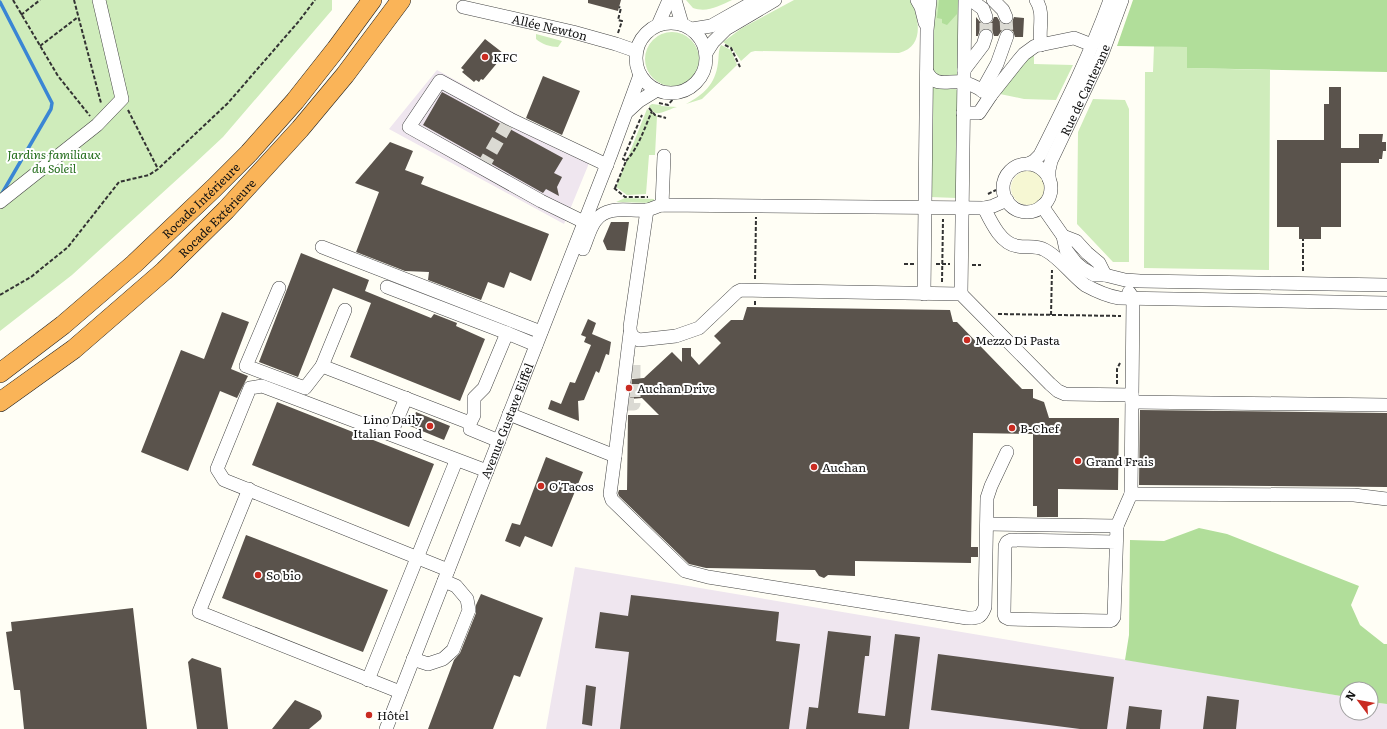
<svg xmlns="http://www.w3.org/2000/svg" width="1387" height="729" font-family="Literata,serif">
<rect width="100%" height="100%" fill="#fffef5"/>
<path fill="#efe6ef" d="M437,70L592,156L564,224L389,129Z
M575,567L1347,697V713H1371V702L1387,704V729H546Z"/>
<path fill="#f6f7d3" d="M1011 188a17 17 0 1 1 34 0a17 17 0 1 1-34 0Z"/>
<path fill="#cfecbb" d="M0,0H332V10L223,137L193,165L72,275L0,331Z
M686,0H732C719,6 707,13 693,8Z
M794,0H911C919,19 925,46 899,53L755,51L751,52L741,61L732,48L723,42L742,28Z
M933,0H962L958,76L952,79L932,75Z
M645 59a27 27 0 1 1 54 0a27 27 0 1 1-54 0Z
M536,34L562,41L558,47C551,47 541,44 536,39Z
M721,45L731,50L737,65L702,99L686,104C704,94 715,85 718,63C719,57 718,51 721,45Z
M1154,46L1187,47V68L1270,70L1269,270L1144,268L1145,72H1153Z
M1034,54V64L1073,65L1056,100L1024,99L1000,94L1021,65Z
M936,86C944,86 954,84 958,92L957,198L930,197L933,88Z
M1093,99L1125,100L1129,109V262H1113L1077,224L1078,132Z
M652,104L661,105V106L677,107C672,108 659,115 656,113C653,113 650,108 649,106Z
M647,109L657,116L655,155H649L646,194L627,195L616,187Z
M625,198L654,199L653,203L616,202Z"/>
<path fill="#b1de9a" d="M939,0H958L957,14L947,25L942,23V19L937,18Z
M1133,0H1387V72L1187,68V47L1117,46Z
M1199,528L1227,534L1359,586L1351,605L1360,625L1384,644H1387V704L1371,702V689H1347V697L1125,660L1129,635L1130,540L1164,541Z"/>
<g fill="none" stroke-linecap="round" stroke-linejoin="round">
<path stroke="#3a86d4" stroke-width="3.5" d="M0,2L52,103L51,109L1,195"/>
</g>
<path fill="#5a534c" d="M588,0H621L618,11L588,3Z
M976,17L981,23L985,25L992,22L994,17H997L1001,23L1005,25L1012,22L1014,17L1024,18L1023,37H1015L1013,31L1006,28L1002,30L998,36H994L992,30L985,28L980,30L978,36H976Z
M485,39L503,53L496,61L498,62L483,80L481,79L479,82L476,80L474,82L462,72L464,70L461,68Z
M543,76L580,91L562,135L526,118Z
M1329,87H1341V148H1359V134H1383L1382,142H1386V151H1383L1382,159H1379V163H1341V227H1321V239H1299V227H1277V140H1324V104H1329Z
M442,92L563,158L554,173L562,177L557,187L559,196L546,189L543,193L423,125Z
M390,142L413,151L405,170L424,177L421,184L549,234L531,281L510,272L504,288L488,282L481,300L428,280L429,272L405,271L356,252L379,192L355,183Z
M611,222H629L625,251L607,250L603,241Z
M301,253L369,280L365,291L431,318L434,314L457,323L456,326L485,339L460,401L350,357L371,303L333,288L298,377L259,362Z
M747,307L950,310L953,322H957L1022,389H1033V398L1044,402L1049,418H1119L1118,490L1058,489V517H1037V506H1033V434L973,433L971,547H978V557H971V563L855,561V576L828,575L824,578L819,576L815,570L706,568L689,564L619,496L618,493L619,490H627L628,415H659L642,398L630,399L632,379L644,378L672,352L682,362V348H691V356L699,365L721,343L714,336L731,320H743Z
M222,312L249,322L231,369L248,376L237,398L220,391L188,471L141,452L181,350L204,359Z
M588,319L596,323L592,334L611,342L609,355L606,354L599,373L596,371L584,400L578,401L579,421L548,409L551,400L561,404L570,382L575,383L591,345L584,342L586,337L581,335Z
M277,402L434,464L409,527L252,465Z
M1140,410L1387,413V487L1139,485Z
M416,412L450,426L444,440L410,426Z
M546,457L583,472L552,547L525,536L520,547L505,541L512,523L520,525Z
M246,535L388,590L363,652L222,598Z
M481,594L543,618L520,677L514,675L493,729H428L454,660L460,653L476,613V605Z
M631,595L779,612L776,641L800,644L789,729H620L629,652L595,648L600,612L628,616Z
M133,608L147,729H24L20,690H14L6,632L12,631L11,622Z
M828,631L871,636L869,656H865L858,713L885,716L895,634L920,637L909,729H806L809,707L818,708Z
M938,654L1114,677L1107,729H1080L931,710Z
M192,658L221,668L228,729H197L188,662Z
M586,685L596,687L592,726L582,724Z
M1207,696L1239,700L1236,729H1203Z
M295,700L320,711L322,716L321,719L309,729H272Z
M1129,706L1162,710L1160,729H1126Z"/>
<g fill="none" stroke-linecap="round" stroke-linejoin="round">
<path stroke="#dbdad3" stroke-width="13" stroke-dasharray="13 6" stroke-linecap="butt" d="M1006,17L1007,36
M986,36V17
M482,168L510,119
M622,404H634V363L627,357"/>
<defs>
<g id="minor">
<path d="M675,0L682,24"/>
<path d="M917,0L921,7L925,23"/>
<path d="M971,0L983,9L986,17"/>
<path d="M993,0L1003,10L1006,17"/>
<path d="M1036,0C1045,12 1038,31 1041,45"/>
<path id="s1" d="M463,7L573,32L616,44L636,51"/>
<circle cx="671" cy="58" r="35"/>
<path d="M658,25L669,0"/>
<path d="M692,29L711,26L757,0"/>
<path d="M706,53L713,42L726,29L775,0"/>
<path d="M964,70L983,45L986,36"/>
<path d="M927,72C935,88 948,80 963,82C972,84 983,91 991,95L1018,61L1024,54L1035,46L1074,38L1092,45"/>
<path d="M982,91L997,64L1007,36"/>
<path d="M628,111L639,101L657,90"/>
<path d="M963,113H979L991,95"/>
<path d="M1028,164L1034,161L1040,155C1065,105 1091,53 1110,0"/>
<circle cx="1027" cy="188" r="24"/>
<path id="s2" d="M1049,179V170L1051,161L1102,54L1122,0"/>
<path d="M0,202L97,125L122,99L99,0"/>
<path d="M662,205L664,156"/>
<path d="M1042,206L1063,236L1066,250L1076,263L1082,268L1094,275H1105L1125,280L1140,281L1387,285"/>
<path d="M984,208C991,222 1001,244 1017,246C1027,248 1036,245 1045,250C1060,258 1071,274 1085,285C1096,291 1107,296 1119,298L1387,303"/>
<path d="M647,210L630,327C630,334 632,337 639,340L676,336L699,328L737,292L741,290L961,294L1050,384L1058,391L1065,394L1132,395"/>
<path d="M584,222L541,201L409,127L440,81L510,119L607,165"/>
<path d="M1063,236L1076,241L1087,253L1099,263L1105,275"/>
<path d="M322,247L541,332"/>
<path d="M583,249C587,240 590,227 596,220C608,204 631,212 647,210C652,209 657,206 662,205L984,208L993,206L1007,200"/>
<path d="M387,287L507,333"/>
<path d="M279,288L246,366L305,388L322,366"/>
<path d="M924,294L927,30L930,0"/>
<path d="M961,294L965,0"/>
<path d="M345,310L322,366L470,423"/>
<path d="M1132,402L1387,405"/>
<path d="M509,414L615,456L610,494L612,500L685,571L708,577L967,618C978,618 981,618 985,607L987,498L991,486L1007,452"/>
<path d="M391,434L406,398"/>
<path d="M499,441L470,429V423L474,415V398L484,388L507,333L536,345"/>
<path d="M615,456L630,333"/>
<path d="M249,489L199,612L400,692"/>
<path d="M1131,494L1354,495L1387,499"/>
<path d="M987,524L1117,526L1131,494L1133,298L1129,292"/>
<path d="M1116,542L1011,540L1007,542L1005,546L1004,614L1005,617L1009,619L1109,621L1112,620L1114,617L1117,526"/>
<path d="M448,570L224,480L217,469L250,388L262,386L487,471"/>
<path d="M413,659L428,664L443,659L453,650L469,610L467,599L456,586L444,581"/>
<path d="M368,680L456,461"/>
<path id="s3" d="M386,729L611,154L640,75"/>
</g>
<g id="highway">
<path id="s4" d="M0,373L63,325L134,264L214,188L249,153L295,101L336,49L372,0"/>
<path id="s5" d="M0,402L74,349L164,271L226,210L300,129L345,75L401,0"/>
</g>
</defs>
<use href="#minor" stroke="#444" stroke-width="14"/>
<use href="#highway" stroke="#222" stroke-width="20"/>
<path stroke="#333" stroke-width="2" stroke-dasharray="4 2" stroke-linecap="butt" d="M13,0L58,76L90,116
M74,0L101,103
M21,15L40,0
M618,33L622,21L618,20L621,8L619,7
M725,45L731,48L740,67
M40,46L78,17
M659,103L668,105L678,93
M649,108L655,115L666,118
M128,110L158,169
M626,161C639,147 644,129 652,111
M614,188L625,197H648
M615,188L626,161L623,159L642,115
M988,194L996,190
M904,264H914
M936,264H950
M972,265H981
M1303,271V239
M755,279L756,217
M942,282L943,219
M0,295L31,277L68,247L119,182L149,175L158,169L228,103L299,21L315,0
M755,301V307
M998,314L1121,316
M1051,315L1052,270
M1117,384V369L1120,363"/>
<use href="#minor" stroke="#fff" stroke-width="13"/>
<use href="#highway" stroke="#fab458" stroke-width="19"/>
</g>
<g fill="#c92b21" stroke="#fff" stroke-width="1.5">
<circle cx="485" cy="57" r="4"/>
<circle cx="967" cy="340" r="4"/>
<circle cx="629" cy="388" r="4"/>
<circle cx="430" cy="426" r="4"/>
<circle cx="1012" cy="428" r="4"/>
<circle cx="1078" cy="461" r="4"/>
<circle cx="814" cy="467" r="4"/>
<circle cx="541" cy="486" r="4"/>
<circle cx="258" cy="575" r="4"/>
<circle cx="369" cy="715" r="4"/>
</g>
<g text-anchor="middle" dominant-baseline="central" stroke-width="4" stroke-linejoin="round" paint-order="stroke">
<g font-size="12" fill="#111" stroke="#fff">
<text stroke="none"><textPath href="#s1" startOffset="89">Allée Newton</textPath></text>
<text stroke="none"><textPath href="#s2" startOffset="97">Rue de Canterane</textPath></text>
<text stroke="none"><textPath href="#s4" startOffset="265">Rocade Intérieure</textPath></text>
<text stroke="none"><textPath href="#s5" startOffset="285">Rocade Extérieure</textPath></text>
<text stroke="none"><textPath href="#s3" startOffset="331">Avenue Gustave Eiffel</textPath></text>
</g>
<g font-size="12" fill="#111" stroke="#fff" text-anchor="start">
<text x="493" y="57">KFC</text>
<text x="975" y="340">Mezzo Di Pasta</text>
<text x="637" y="388">Auchan Drive</text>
<text x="422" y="419" text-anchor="end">Lino Daily<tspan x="422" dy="14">Italian Food</tspan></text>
<text x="1020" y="428">B-Chef</text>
<text x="1086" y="461">Grand Frais</text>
<text x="822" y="467">Auchan</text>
<text x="549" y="486">O'Tacos</text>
<text x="266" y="575">So bio</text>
<text x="377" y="715">Hôtel</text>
</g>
<g font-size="12" font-style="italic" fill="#246d1c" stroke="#fff">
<text x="54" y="154">Jardins familiaux<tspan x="54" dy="14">du Soleil</tspan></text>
</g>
</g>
<g transform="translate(1359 701) rotate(302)"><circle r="19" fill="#ffffff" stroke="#a0a0a0"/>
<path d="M0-3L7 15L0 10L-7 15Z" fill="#c92b21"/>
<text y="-6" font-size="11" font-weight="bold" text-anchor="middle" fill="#111111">N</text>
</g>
</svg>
